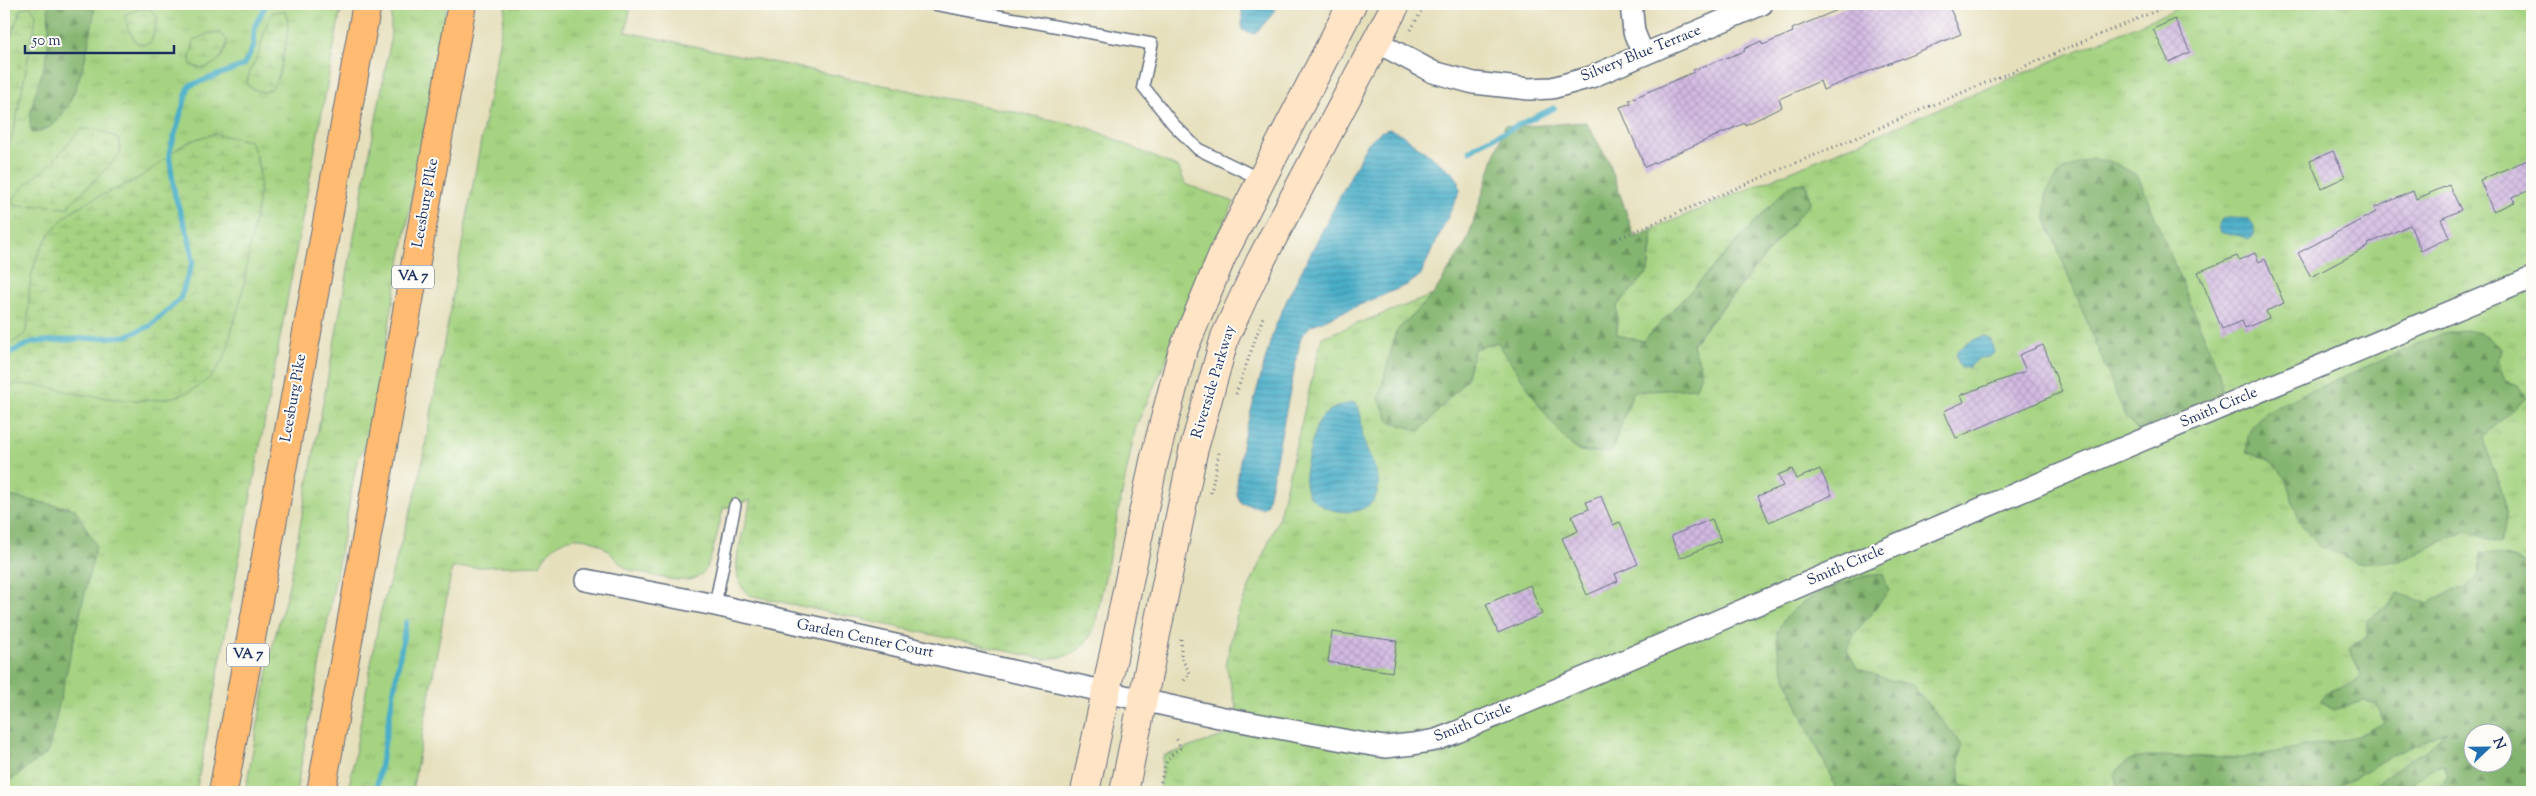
<svg xmlns="http://www.w3.org/2000/svg" width="2536" height="796" font-family="'Sorts Mill Goudy',serif">
<defs>
<pattern id="grass-tufts" width="24" height="20" patternUnits="userSpaceOnUse" patternTransform="scale(1.25)"><rect width="24" height="20" fill="#a5d381"/><path d="M3 7l-1-3M5 7V3M7 7l1-3M15 17l-1-3M17 17v-4M19 17l1-3" fill="none" stroke="#8db572"/></pattern>
<pattern id="forest-firs" width="22" height="20" patternUnits="userSpaceOnUse" patternTransform="scale(1.25)"><rect width="22" height="20" fill="#84b56f"/><path d="M5 1l3.5 6h-7zM16 11l3.5 6h-7z" fill="#6b945e"/></pattern>
<pattern id="wetland-marsh" width="20" height="14" patternUnits="userSpaceOnUse" patternTransform="scale(1.25)"><rect width="20" height="14" fill="#a5d381"/><path d="M1 5h8M5 5V1M11 12h8M15 12V8" fill="none" stroke="#8db572"/></pattern>
<pattern id="water-rules" width="6" height="5" patternUnits="userSpaceOnUse" patternTransform="scale(1.25)"><rect width="6" height="5" fill="#48aec8"/><path d="M0 2.5h6" fill="none" stroke="#3b8ea6"/></pattern>
<pattern id="building-cross-hatch" width="8" height="8" patternUnits="userSpaceOnUse" patternTransform="scale(1.25)"><rect width="8" height="8" fill="#d2b9e1"/><path d="M0 0l8 8M0 8l8-8" fill="none" stroke="#b49fc3"/></pattern>
</defs>
<rect width="100%" height="100%" fill="#fdfcf7"/>
<filter id="ink" filterUnits="userSpaceOnUse"><feTurbulence type="fractalNoise" baseFrequency=".02" numOctaves="2"/><feDisplacementMap in="SourceGraphic" scale="10" xChannelSelector="R" yChannelSelector="G"/><feConvolveMatrix kernelMatrix="1 2 1 2 8 2 1 2 1" color-interpolation-filters="sRGB"/></filter>
<filter id="wash" filterUnits="userSpaceOnUse"><feTurbulence type="fractalNoise" baseFrequency=".0096" numOctaves="4" result="noise"/><feDisplacementMap in="SourceGraphic" scale="20" xChannelSelector="R" yChannelSelector="G"/><feGaussianBlur stdDeviation="1.12" result="paint"/><feColorMatrix in="noise" values="0 0 0 0 0 0 0 0 0 0 0 0 0 0 0 0 0 1.4 0 .05"/><feComposite in="paint" operator="in"/></filter>
<g filter="url(#wash)">
<rect width="100%" height="100%" fill="#e5dfbb"/>
<path fill="url(#grass-tufts)" stroke="#608170" fill-rule="evenodd" d="M4,4H342L196,792H4V785L48,752L12,496L4,495Z
M392,4H447L368,441L357,461L296,792H245L273,644L289,585L390,44Z
M506,4H631L626,32L1087,127L1179,168L1185,184L1234,202L1201,269L1172,347L1136,426L1094,630C1080,654 1070,657 1044,659L749,595C722,572 748,529 750,500L723,509C705,584 710,591 630,570C618,565 613,554 604,547C579,529 553,539 540,565L452,568L412,792H348L380,614L418,485Z
M2188,4H2532V792H1159L1163,756L1232,733L1237,711L1226,665L1236,618L1278,520L1322,337L1433,295L1396,331L1466,380L1474,349L1497,342L1517,369L1633,392L1702,370L1692,344L1810,202L1806,183L1790,185L1644,341L1616,335L1617,306L1648,272L1653,229ZM2474,734H2504V764H2474Z"/>
<path fill="url(#forest-firs)" stroke="#507266" fill-rule="evenodd" d="M48,4H95C92,36 78,103 54,124C47,130 40,131 32,133C24,113 43,77 47,54C50,37 49,21 48,4Z
M1586,122L1609,162L1635,238L1653,229L1648,272L1617,306V335L1644,341L1790,185L1806,183L1810,202L1692,343L1702,370L1696,388L1633,392L1611,453C1601,452 1590,453 1580,451C1562,446 1512,361 1497,342L1474,349L1466,380L1420,431L1389,421L1379,398L1396,331L1433,295L1467,241L1505,125L1514,127Z
M2091,158L2117,164L2138,176L2218,370L2223,393L2138,430L2125,416L2046,220V193L2060,172Z
M2463,330L2482,333L2501,349L2498,360L2505,381L2518,385L2526,398L2484,436C2487,463 2504,485 2506,512C2507,522 2502,534 2500,543L2466,531L2399,561L2357,563L2318,545L2299,520L2285,477L2270,461L2247,452C2246,427 2256,419 2276,406L2443,333Z
M4,495L75,509L96,545L48,752L4,785Z
M2481,553C2499,554 2515,557 2531,566L2532,569V792H2431L2448,777L2444,765L2431,768L2402,792H2366L2404,763L2428,749L2447,731L2395,754L2329,792H2112L2117,786L2114,773L2129,760L2147,756L2246,758L2357,736L2384,723L2377,704L2363,701L2334,710L2320,702L2324,693L2356,682L2361,674L2349,650L2355,642L2367,637V619L2389,605L2398,593L2429,604L2451,590L2466,588L2477,578ZM2474,734H2504V764H2474Z
M1883,574L1889,591L1855,633L1847,650L1857,668L1886,679L1912,685L1962,745L1959,761L1961,785L1988,792H1838C1824,760 1774,667 1777,636C1779,615 1808,598 1825,591C1849,581 1857,576 1883,574Z"/>
<path fill="url(#wetland-marsh)" stroke="#608170" d="M30,6L36,14L35,24L15,125L4,162V54L21,9Z
M144,8L151,10L158,18L151,42L145,45L136,42C130,33 126,26 125,14Z
M285,11C291,27 286,40 283,57C279,78 274,104 247,85C248,72 254,64 259,53C264,39 264,24 273,12Z
M210,33L221,34L227,40C226,59 208,74 191,65L190,58L194,40Z
M82,129C96,129 107,131 119,140L121,154L66,208L41,205L14,206L12,201C21,186 36,177 49,165C61,154 69,140 82,129Z
M215,134L250,141C271,178 252,223 247,263C245,285 239,307 232,329C230,338 228,349 224,358C196,411 135,402 86,395C56,390 35,381 4,386V349L25,334C30,316 28,310 29,293C32,253 53,219 89,201C104,193 122,188 137,179C169,160 173,142 215,134Z"/>
<path fill="url(#water-rules)" stroke="#326e93" d="M1242,4H1278L1271,16L1255,34L1242,30Z
M1389,129L1401,134L1454,174L1459,182L1460,191L1420,276L1407,285L1310,326L1301,337L1267,504L1262,508L1241,503L1237,495V482L1243,440L1273,332L1288,297L1367,144L1380,132Z
M2230,218L2249,219L2254,226V235L2248,239C2238,233 2229,236 2220,232L2218,225L2222,219Z
M1984,336L1991,340L1994,353L1989,357L1979,358L1970,367L1961,368L1957,359V351C1963,346 1976,338 1984,336Z
M1355,402C1364,413 1360,428 1364,442C1368,457 1381,473 1378,489C1372,522 1319,516 1307,491C1301,478 1309,456 1312,442C1317,415 1329,407 1355,402Z"/>
<g fill="none" stroke-linecap="round" stroke-linejoin="round">
<path stroke="#48aec8" stroke-width="5.5" d="M1663,6L1665,4
M1470,151L1481,143L1554,108
M4,355L33,342L126,336L150,326L180,299L193,261L189,238L175,196L169,154L189,86L244,65L253,47L255,26L266,4
M376,792L406,622"/>
</g>
<g id="blocks">
<path fill="url(#building-cross-hatch)" d="M1852,4H1948L1961,34L1823,90L1820,81L1779,99L1782,107L1762,117L1745,125V123L1645,167L1620,107L1631,103L1629,100L1694,72L1693,70L1745,51L1744,49L1761,41L1763,45L1793,32L1792,29Z
M2175,19L2190,52L2169,62L2153,29Z
M2333,151L2345,177L2322,188L2310,161Z
M2532,158V189L2513,197L2515,202L2493,211L2480,180Z
M2449,185L2461,210L2441,219L2450,237L2421,251L2410,225L2368,244L2369,246L2311,277L2298,253L2376,212L2374,208L2413,191L2416,199Z
M2255,253L2259,262L2265,259L2284,303L2266,311L2269,318L2245,328L2242,321L2222,329L2198,272L2237,256L2239,260Z
M2043,345L2062,392L1956,438L1944,411L1964,402L1961,395L2026,371L2019,355Z
M1792,469L1796,479L1820,469L1832,495L1769,522L1758,496L1783,486L1778,475Z
M1601,496L1613,525L1620,522L1638,564L1615,574L1618,581L1587,595L1562,538L1578,531L1572,516L1589,509L1586,502Z
M1712,519L1721,541L1680,558L1671,536Z
M1530,585L1542,614L1498,633L1486,604Z
M1332,632L1397,641L1392,672L1328,662Z"/>
</g>
</g>
<g filter="url(#ink)">
<use href="#blocks" fill-opacity="0" stroke="#626d7f" stroke-width="1"/>
<g fill="none" stroke-linecap="round" stroke-linejoin="round">
<defs>
<path id="service" d="M934,4L1152,44L1143,86L1173,124L1198,149L1260,179
M715,605L735,505"/>
<path id="minor" d="M1631,4L1634,32L1643,54
M1375,41L1433,72L1474,83L1529,89L1552,88L1591,77L1762,4
M586,580L715,605L1219,717L1354,742L1385,747L1413,744L1436,740L1457,732L2128,446L2532,278"/>
<path id="secondary" d="M1085,792L1154,461L1182,353L1222,256L1352,4
M1124,792L1193,452L1225,337L1260,262L1396,4"/>
<path id="motorway" d="M223,792L367,4
M321,792L462,4"/>
</defs>
<use href="#service" stroke="#626d7f" stroke-width="14"/>
<use href="#minor" stroke="#626d7f" stroke-width="24"/>
<use href="#secondary" stroke="#626d7f" stroke-width="30"/>
<use href="#motorway" stroke="#626d7f" stroke-width="30"/>
<path stroke="#626d7f" stroke-width="3" stroke-dasharray="1 4" stroke-linecap="butt" d="M1411,30L1425,4
M1616,239L2172,4
M1236,394L1263,317
M1211,493L1219,452
M1181,639V658L1190,673L1183,682
M1159,792C1163,774 1163,757 1181,748L1175,736"/>
<use href="#service" stroke="#fff" stroke-width="11"/>
<use href="#minor" stroke="#fff" stroke-width="21"/>
<use href="#secondary" stroke="#ffe4c6" stroke-width="28"/>
<use href="#motorway" stroke="#febb71" stroke-width="28"/>
</g>
</g>
<g text-anchor="middle" dominant-baseline="central" stroke-width="4" stroke-linejoin="round" paint-order="stroke">
<g fill="#fdfcf7" stroke="#5f6c8c" stroke-width="1">
<rect x="392" y="265.5" width="42" height="23" rx="4"/>
<rect x="227" y="643.5" width="42" height="23" rx="4"/>
</g>
<g font-size="14" font-weight="bold" fill="#1b2f5e">
<text x="413" y="277">VA 7</text>
<text x="248" y="655">VA 7</text>
</g>
<g font-size="15" fill="#1b2f5e" stroke="#fdfcf7">
<text transform="translate(1641 54) rotate(-22)">Silvery Blue Terrace</text>
<text transform="translate(426 203) rotate(-80)">Leesburg PIke</text>
<text transform="translate(1214 382) rotate(-73)">Riverside Parkway</text>
<text transform="translate(294 398) rotate(-80)">Leesburg Pike</text>
<text transform="translate(2219 408) rotate(-23)">Smith Circle</text>
<text transform="translate(1846 566) rotate(-23)">Smith Circle</text>
<text transform="translate(865 639) rotate(12)">Garden Center Court</text>
<text transform="translate(1473 723) rotate(-22)">Smith Circle</text>
</g>
</g>
<rect width="2536" height="796" fill="none" stroke="#fdfcf7" stroke-width="20"/>
<g transform="translate(2488 748) rotate(68)"><circle r="24" fill="#fdfcf7" stroke="#a3aaba"/>
<path d="M0-4L9 19L0 12L-9 19Z" fill="#1f6fb2"/>
<text y="-8" font-size="14" font-weight="bold" text-anchor="middle" fill="#1b2f5e">N</text>
</g>
<path d="M25 45v8h149v-8" fill="none" stroke="#1b2f5e" stroke-width="2.5"/>
<text x="32" y="45" font-size="15" fill="#1b2f5e" stroke="#fdfcf7" stroke-width="4" paint-order="stroke">50 m</text>
</svg>
